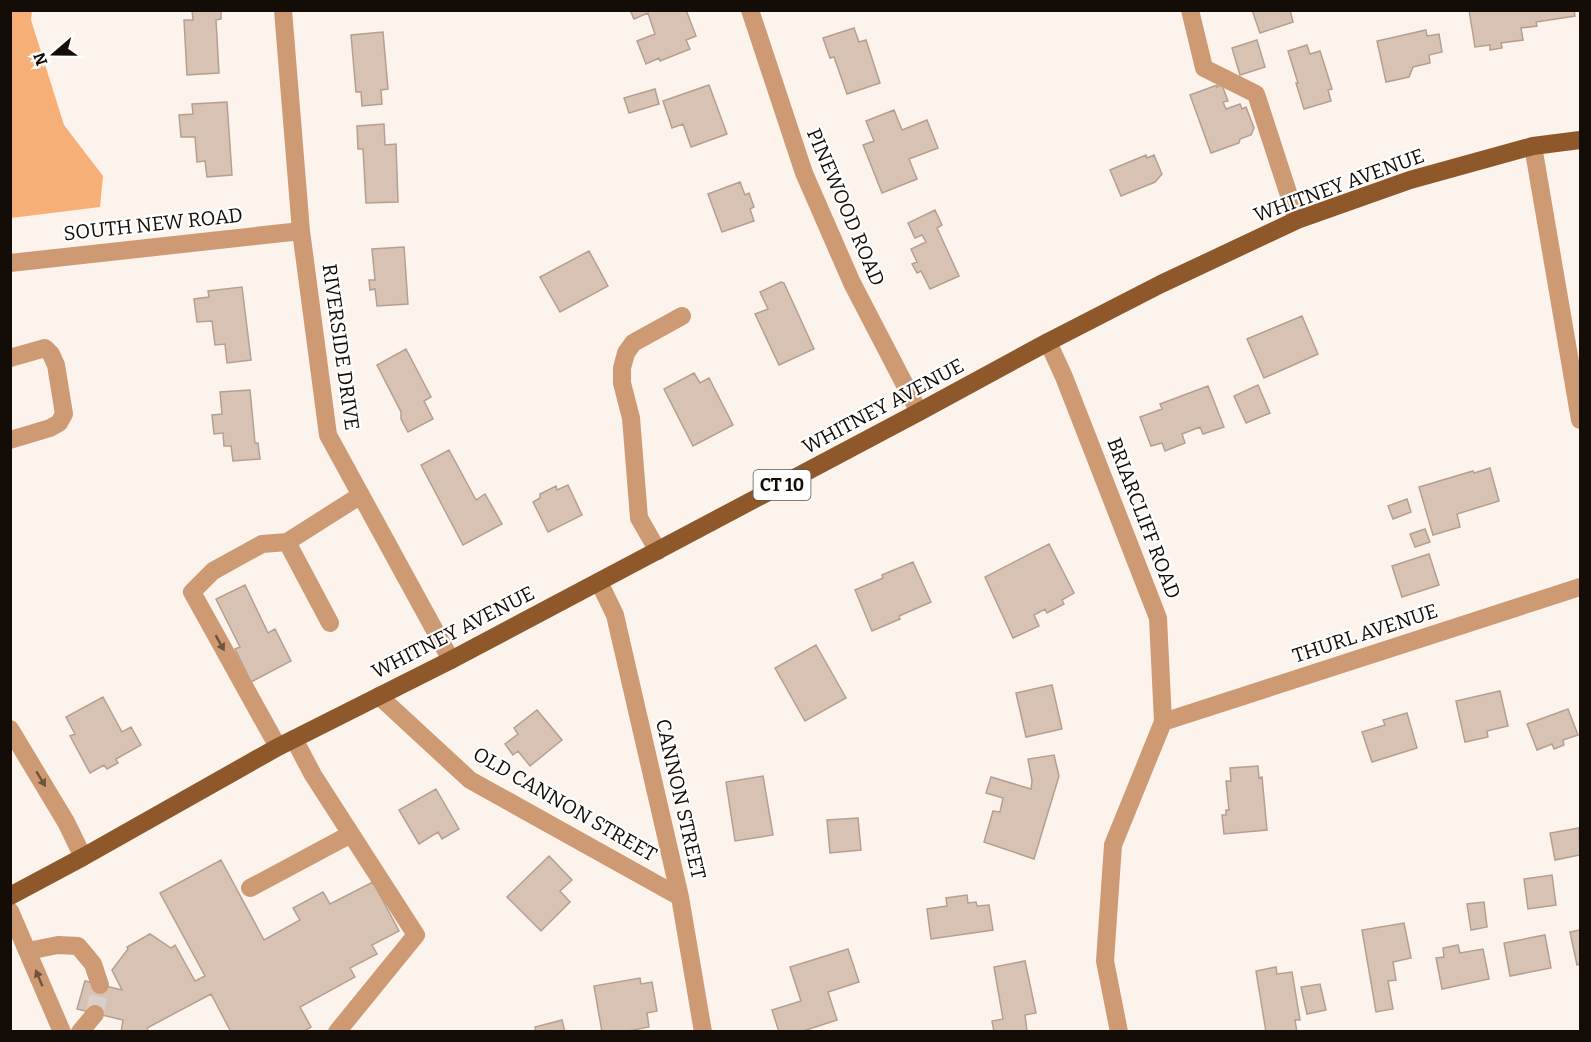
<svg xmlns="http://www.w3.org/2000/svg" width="1591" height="1042" font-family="Bitter,serif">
<rect width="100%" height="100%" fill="#fcf3ec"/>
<path fill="#f7af78" d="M10,11H32L31,20L64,125L103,176L100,207L11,218Z"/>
<path fill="#d8c2b3" stroke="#b59f90" stroke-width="1.5" d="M192,10H221V19L216,20L219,73L187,75L184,20H193Z
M630,10H686L696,36L686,40L690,49L660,61L659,58L646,64L637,41L655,34L648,13L634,19Z
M1252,10H1290L1293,22L1260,33Z
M1469,10H1574L1575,16L1536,22L1537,26L1521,28L1523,40L1501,43L1502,48L1490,50V45L1475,47Z
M854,28L859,42L866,40L880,83L847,94L834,57L830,58L823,38Z
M1426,30L1427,36L1439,34L1442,52L1429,55L1430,63L1413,67L1409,77L1386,82L1377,41Z
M383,32L388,89L381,90L382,104L362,106L361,92H356L351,35Z
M1257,40L1265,67L1240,75L1232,48Z
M1307,45L1310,54L1320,51L1332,89L1328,90L1331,101L1304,109L1296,83H1298L1288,51Z
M709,85L727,134L691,147L683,124L672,128L663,101Z
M1217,85V87L1222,85L1228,101L1223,102L1226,109L1240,104L1242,109L1246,107L1254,128L1251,135L1240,139L1239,143L1211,153L1190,95Z
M655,89L659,104L629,113L624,98Z
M227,102L232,175L207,177L205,161L197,162L195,137H181L179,115L193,114L192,104Z
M894,110L902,130L927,120L938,148L909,159L917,179L882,193L863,145L874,141L866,121Z
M384,124L385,145L396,144L398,202L366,203L363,149H358L357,126Z
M1146,155L1147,158L1154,155L1162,174L1155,182L1121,196L1110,170Z
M740,182L745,195L749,193L754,207L750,209L754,221L722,232L708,194Z
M935,210L942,225L937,228L959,276L930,289L921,271L917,273L912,264L917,262L911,249L926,242L922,235L915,238L908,223Z
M404,247L408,304L377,306L375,289L370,290L369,280H375L372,249Z
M589,251L608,286L560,312L540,277Z
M781,282L784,283L814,349L779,365L755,314L768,309L760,292Z
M242,287L251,360L227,363L225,344L215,345L212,321L197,322L194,299L209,297L208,291Z
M1302,316L1318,354L1264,378L1247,339Z
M406,349L431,397L424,401L433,419L408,432L401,419V412L377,365Z
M694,373L700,383L709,378L733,425L693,446L664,389Z
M1258,385L1270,413L1246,423L1234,396Z
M1208,386L1224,427L1203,434L1200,427L1182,434L1185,443L1165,451L1162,443L1151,446L1140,417L1162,409L1160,404Z
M250,390L255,443H258L260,459L233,461L231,446H224L223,433L214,434L212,415L222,414L220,392Z
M449,450L476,500L485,494L502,524L463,545L421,465Z
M1490,468L1499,501L1457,514L1460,527L1433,535L1419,487L1473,471L1474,473Z
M568,485L582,515L548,532L533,502L540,498V494L556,486L557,490Z
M1407,499L1411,512L1393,519L1388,506Z
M1425,529L1430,542L1415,547L1410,534Z
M1049,544L1074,593L1062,600L1064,604L1047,613L1045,609L1034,615L1039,626L1013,638L985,577Z
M1429,554L1439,585L1402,597L1392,566Z
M913,562L931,602L899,616L900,619L872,631L855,590L883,578L882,575Z
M245,585L268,633L275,629L291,661L251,682L235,649L240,647L216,599Z
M816,645L846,698L805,721L775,668Z
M1052,685L1062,729L1026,737L1016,693Z
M1500,691L1508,726L1487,731L1488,737L1465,742L1456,701Z
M103,697L122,732L131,727L141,745L116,759L118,763L107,769L104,765L90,773L70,736L75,734L66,717Z
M1568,709L1578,735L1563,740L1564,745L1554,749L1552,744L1537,750L1527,724Z
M537,710L562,740L530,766L518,751L513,755L505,744L518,734L514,728Z
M1407,713L1417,748L1372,762L1362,732L1385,725L1383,720Z
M1054,755L1059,776L1034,859L984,842L993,811L1000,812L1003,798L986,793L991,777L1031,789L1032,781L1028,759Z
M1258,766L1259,778L1262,777L1267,830L1224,834L1222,815H1226V810H1229L1226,781H1231L1230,768Z
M763,776L773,835L735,841L726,782Z
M436,789L459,829L442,839L438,832L419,844L399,810Z
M858,818L861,850L830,853L827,820Z
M1579,828L1580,855L1555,860L1550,833Z
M549,856L572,880L560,891L570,902L541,931L507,897Z
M221,860L264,940L300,920L293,908L323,892L330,904L373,882L399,931L372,945L377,954L350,968L355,977L300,1007L311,1027L303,1032H231L211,994L147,1028L149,1032H121L123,1020L77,1009L85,981L122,990L112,970L128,949L127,947L150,934L171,948L175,945L195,981L205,976L160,893Z
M1552,875L1556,905L1528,909L1524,879Z
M967,895L968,903L976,902L977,906L989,905L993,930L931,939L927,909L947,906L946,898Z
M1484,902L1487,927L1471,930L1467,904Z
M1404,923L1411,958L1393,962L1396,980L1388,981L1393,1009L1376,1012L1362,930Z
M1580,930V964L1577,965L1570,932Z
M1545,935L1551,968L1510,976L1504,943Z
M1458,945L1460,953L1483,949L1489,979L1442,989L1436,958L1444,957L1443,948Z
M848,949L859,982L828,992L837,1020L800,1032H779L772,1010L801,1001L790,967Z
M1025,961L1036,1013L1025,1015L1027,1031L994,1032L992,1021L1003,1019L994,967Z
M1276,967L1277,974L1292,972L1300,1020H1295L1297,1032H1266L1256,971Z
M640,978L641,984L652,982L657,1011L647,1013L649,1027L623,1032H602L594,986Z
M1320,984L1326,1010L1307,1014L1301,987Z
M562,1020L565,1032H536L535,1027Z"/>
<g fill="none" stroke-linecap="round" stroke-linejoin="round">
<path stroke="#d9d0ca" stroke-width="18" stroke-dasharray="18 9" stroke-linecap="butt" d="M95,1014L100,985"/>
<path stroke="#ce9a73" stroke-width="18" d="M283,10L301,231L328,435L451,660
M750,10L804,173L852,283L919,412
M1190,10L1204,68L1256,94L1297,220
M1533,146L1580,420
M10,263L301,231
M1048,342L1064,377L1158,618L1163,722L1113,845L1105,961L1119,1032
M10,358L45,348L51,354L56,365L64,414L59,423L50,428L10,440
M287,542L330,623
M658,551L639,518L631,418L622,383V368L626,353L633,343L682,316
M599,582L615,615L680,897L703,1032
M379,696L470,780L680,897
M1163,722L1580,587
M10,729L66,822L83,857
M294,739L313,775L416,935L337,1032
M278,747L192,592L213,571L262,544L287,542L361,495
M250,888L351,834
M10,911L62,1032
M28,951L58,945L78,946L93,964L100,985
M80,1032L95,1014"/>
<path stroke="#8e582b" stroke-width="18" d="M10,896L83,857L278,747L451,660L919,412L1048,342L1161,284L1297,220L1410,180L1533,146L1580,140"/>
</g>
<defs><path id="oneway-solid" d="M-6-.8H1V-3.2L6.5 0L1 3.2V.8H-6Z" transform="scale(1.5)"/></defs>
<g fill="#70533d">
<use href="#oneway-solid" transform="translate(220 643) rotate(61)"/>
<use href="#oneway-solid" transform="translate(41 779) rotate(59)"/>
<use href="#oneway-solid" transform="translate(39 978) rotate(-113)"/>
</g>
<g text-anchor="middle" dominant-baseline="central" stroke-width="4.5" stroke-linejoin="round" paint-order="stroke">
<rect fill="#fff" stroke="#5a5551" stroke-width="1.5" x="753.5" y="470" width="57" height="30" rx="4.5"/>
<g font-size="18" font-weight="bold" fill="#130c07">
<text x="782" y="485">CT 10</text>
</g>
<g font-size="20" fill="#130c07" stroke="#fff">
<text transform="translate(1339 185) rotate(-20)">WHITNEY AVENUE</text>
<text transform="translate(846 207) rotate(67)">PINEWOOD ROAD</text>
<text transform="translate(153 224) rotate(-6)">SOUTH NEW ROAD</text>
<text transform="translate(341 347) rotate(82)">RIVERSIDE DRIVE</text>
<text transform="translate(883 406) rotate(-28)">WHITNEY AVENUE</text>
<text transform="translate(1144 518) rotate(69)">BRIARCLIFF ROAD</text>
<text transform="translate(453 632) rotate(-27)">WHITNEY AVENUE</text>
<text transform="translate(1365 633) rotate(-18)">THURL AVENUE</text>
<text transform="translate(681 799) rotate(77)">CANNON STREET</text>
<text transform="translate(565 804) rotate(30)">OLD CANNON STREET</text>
</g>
</g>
<rect width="1591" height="1042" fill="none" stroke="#130c07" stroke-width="24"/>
<g transform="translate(54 54) rotate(250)" stroke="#ffffff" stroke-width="4.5" paint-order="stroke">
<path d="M0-4.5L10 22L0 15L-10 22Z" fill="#130c07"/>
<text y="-9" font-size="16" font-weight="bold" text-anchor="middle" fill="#130c07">N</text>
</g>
</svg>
